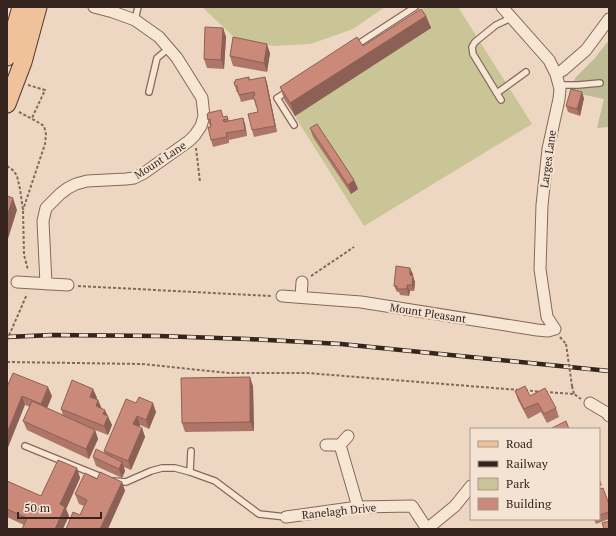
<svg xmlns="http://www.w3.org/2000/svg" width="616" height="536" font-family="'PT Serif',serif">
<rect width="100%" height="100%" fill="#edd7c2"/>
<path fill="#cac597" d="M202,7H385L353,29L311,44L273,46L235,38Z
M425,7H458L532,124L364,226L284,99Z"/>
<path fill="#bfbb96" d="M609,40V127L597,128L604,99L571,92L575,78L594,59Z"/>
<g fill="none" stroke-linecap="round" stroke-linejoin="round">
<defs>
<path id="lane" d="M135,20L138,7
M355,46L415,7
M559,85H578L600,83
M288,91L277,98L294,125
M149,92L157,58L169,48
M497,93L526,72
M501,100L473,54L472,47L475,42L496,25L511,18
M25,446L104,478
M190,472L191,451
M114,481L126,482L151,471L162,468H175L190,472L215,481L259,514L286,517"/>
<path id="street" d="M556,74L563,70L586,50L609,19
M17,282L68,285
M46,284L43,221L46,208L60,194L68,188L76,184L87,181L126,179L134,178L144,173L189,141L195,135L201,126L204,116L202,98L177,58L159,37L135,20L113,12L94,7
M282,296L361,302L537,330L548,331L555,329L547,317L540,269L542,205L548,149L559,99L560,89L556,74L549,60L502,7
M301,297L302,282
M590,403L607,413L609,416
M326,445H340L358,507
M340,445L348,436
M286,517L358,507L412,506L427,529
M427,529L455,506L471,486"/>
<path id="primary" d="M7,57L21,7
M7,104L23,62L38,7"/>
</defs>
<use href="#lane" stroke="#86685a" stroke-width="8"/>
<use href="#street" stroke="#86685a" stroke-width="13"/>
<use href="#primary" stroke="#54372e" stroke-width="19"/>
<path stroke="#86685a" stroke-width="2" stroke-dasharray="3 2" stroke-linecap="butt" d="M28,85L45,90L32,118
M19,112L36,121L44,126L46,134L45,144L23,210
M196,148L200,182
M7,166L14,171L17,176L20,189L23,210L24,255L28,270
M311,276L354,247
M78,286L271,296
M21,308L27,294
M560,337L566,344
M7,362L142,364L229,373H307L519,390
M572,386L574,394
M525,390L541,392
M545,392L574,394L581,399"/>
<use href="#lane" stroke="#f8e6d5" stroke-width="5.5"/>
<use href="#street" stroke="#f8e6d5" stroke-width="11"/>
<use href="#primary" stroke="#efc29b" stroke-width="17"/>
<defs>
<path id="rail" d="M7,337L52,335L158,336L248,339L341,344L609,371"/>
</defs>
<use href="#rail" stroke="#36241e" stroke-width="4.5"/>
<use href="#rail" stroke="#f4e3d2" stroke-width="3" stroke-dasharray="9" stroke-linecap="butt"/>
<path stroke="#86685a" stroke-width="2" stroke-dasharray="3 2" stroke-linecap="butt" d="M7,340L21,308
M566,344L572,386"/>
</g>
<path fill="#ae7668" d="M426,16L431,28L295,116L284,99L280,87L363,46Z
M223,28L226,37L224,69L207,68L204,59Z
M270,53L267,72L233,66L230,56Z
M249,77L250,80L265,77L267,83L277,132L254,137L252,130L258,112L257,106L256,107L254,99L241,102L238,92L237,93L235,86Z
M584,98L580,116L568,112L566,106Z
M227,116L229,121L243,118L245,124L247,136L229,140V143L213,147L211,140V126H210L208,120Z
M310,128L354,180L358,189L351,194L313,137Z
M413,274L412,276L415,282L414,291H410L409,296L400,295L399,292H397L394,286Z
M253,386L254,431L185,432L182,423Z
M7,387L52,396L47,408L63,415L61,409L93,389L97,398L96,399L98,400L101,408L107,416L112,425L108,435L95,430L98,439L89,459L27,430L23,421L30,407L25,405Z
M515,391L530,396L556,408L559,417L547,423L541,412L528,419L518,400Z
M136,403L156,412L149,429L140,425L139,427L142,428L145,437L131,470L124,467L125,471L122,478L96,466L93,457L105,454L104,451Z
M77,468L80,478L66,509L69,516L24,525L7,517V481L41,496Z
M599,477L602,485L599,487Z
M97,479L122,482L125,491L80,515L84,506L79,504L75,494Z
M599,489L609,504V519L596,524L594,519H599Z"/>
<path fill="#8d6055" d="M426,16L431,28L295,116L290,103Z
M223,28L226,37L224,69L221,60Z
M267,44L270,53L267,72L264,63Z
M265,77L267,83L277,132L275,126Z
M582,92L584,98L580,116L577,109Z
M243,118L245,124L247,136L245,130Z
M354,180L358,189L351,194L348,185Z
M13,198L17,210L7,242V216Z
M410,268L413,274L412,282L410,275Z
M413,276L415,282L414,291L412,285Z
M407,285L410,291L409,296L407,289Z
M250,377L253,386L254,431L250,422Z
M48,387L52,396L45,413L41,404Z
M93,389L97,398L93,406L90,397Z
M22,396L25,405L7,450V433Z
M98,400L102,409L96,406Z
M153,403L156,412L149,429L146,420Z
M105,410L112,425L108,435L104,426L103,414Z
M137,416L140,425L136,433L133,424Z
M142,428L145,437L131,470L128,461Z
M95,430L98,439L89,459L86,449Z
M122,462L125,471L122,478L119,469Z
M77,468L80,478L66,509L69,516L63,529H55L60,504Z
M122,482L125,491L108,529H100Z"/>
<path fill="#ca8979" stroke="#8d6055" d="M421,9L426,16L290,103L280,87L357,37L363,46Z
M205,27L223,28L221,60L204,59Z
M233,37L267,44L264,63L230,56Z
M249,77V80L265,77L275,126L252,130L248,114L258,112L255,100H254L253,96L255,95L254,92L239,95L237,86H235L234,82L236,81L235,80Z
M571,89L582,92L577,109L566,106Z
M221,110L223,117L227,116L228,119L223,120L224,122L243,118L245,130L226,133L227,137L211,140L208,127H211L210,119L208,120L207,114H208V113Z
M317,124L354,180L348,185L310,128Z
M7,196L13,198L7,216Z
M396,266L410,268V275L413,276L412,285H407V289H397V286H394Z
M13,373L48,387L41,404L22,396L7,433V387Z
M250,377V422L182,423L181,378Z
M72,380L93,389L90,397L98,400L96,406L105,410L103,414L108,416L104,426L61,409Z
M525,386L530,396L545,388L556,408L544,414L538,403L524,409L515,391Z
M139,397L153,403L146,420L137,416L133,424L142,428L128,461L104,451L126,399L136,403Z
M32,401L95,430L86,449L23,421Z
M566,421L569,429H550Z
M96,449L122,462L119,469L93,457Z
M58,460L77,468L60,504L65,507L55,529H22L27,518L7,509V481L41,496Z
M100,472L122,482L100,529H66L73,512L80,515L87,500L75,494L85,473L97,479Z
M603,488L609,504V512L599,515V489Z
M609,521V529H604L602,523Z"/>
<g text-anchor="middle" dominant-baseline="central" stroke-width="4" stroke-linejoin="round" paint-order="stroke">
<g font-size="11" fill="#36241e" stroke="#f4e3d2">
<text transform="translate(548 159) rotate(-82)">Larges Lane</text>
<text transform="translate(160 160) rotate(-33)">Mount Lane</text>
<text transform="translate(428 313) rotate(9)">Mount Pleasant</text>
<text transform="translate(339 511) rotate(-6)">Ranelagh Drive</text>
</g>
</g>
<rect width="616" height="536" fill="none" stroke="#36241e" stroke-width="16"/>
<rect x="470" y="428" width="130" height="92" fill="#f4e3d2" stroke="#a8978a"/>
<rect x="478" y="441" width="20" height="6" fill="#efc29b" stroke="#a8978a"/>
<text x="506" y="448" font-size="12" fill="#36241e">Road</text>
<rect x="478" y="461" width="20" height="6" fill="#36241e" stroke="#a8978a"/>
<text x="506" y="468" font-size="12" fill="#36241e">Railway</text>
<rect x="478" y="478" width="20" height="12" fill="#cac597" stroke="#a8978a"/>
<text x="506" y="488" font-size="12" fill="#36241e">Park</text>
<rect x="478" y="498" width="20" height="12" fill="#ca8979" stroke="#a8978a"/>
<text x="506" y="508" font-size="12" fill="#36241e">Building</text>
<path d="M18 512v6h83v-6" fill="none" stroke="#36241e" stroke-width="2"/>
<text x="24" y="512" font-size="12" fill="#36241e" stroke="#f4e3d2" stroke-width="3" paint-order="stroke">50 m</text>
</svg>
